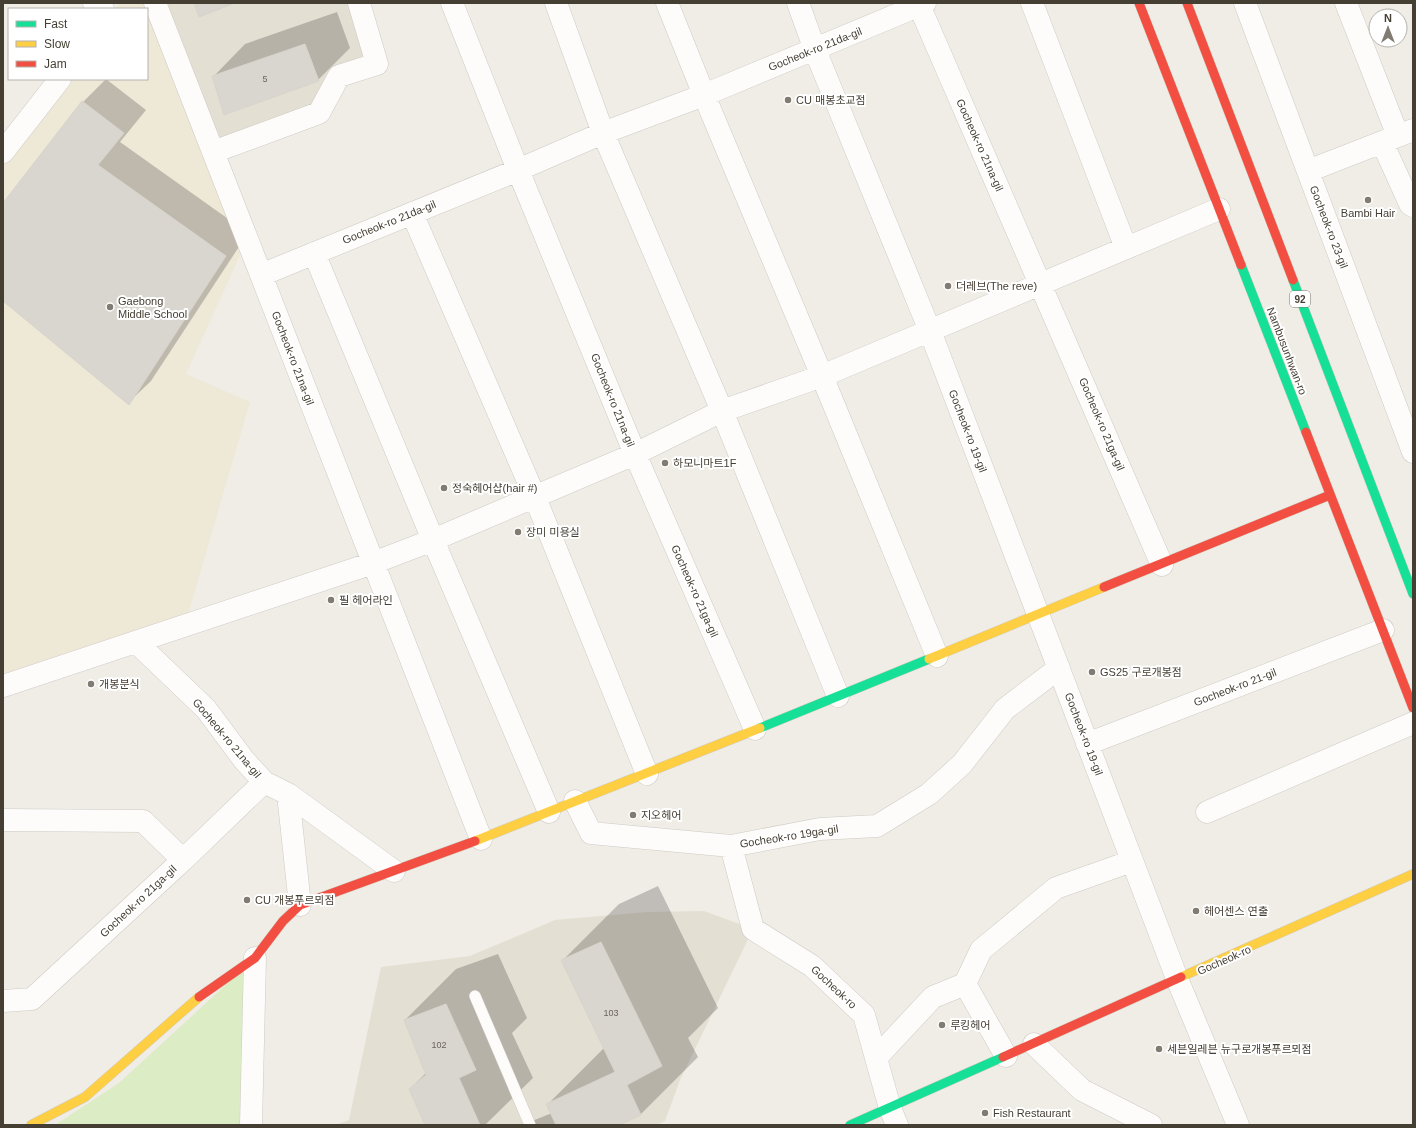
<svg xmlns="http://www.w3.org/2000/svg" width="1416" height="1128" font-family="Helvetica,'Noto Sans KR',sans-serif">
<rect width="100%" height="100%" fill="#f0ede6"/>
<path fill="#e4dfd3" d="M155,3H359L377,64L339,76L319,113L213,152Z
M704,911L753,929L680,1080L665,1121L656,1125H336L349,1120L381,967L470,956L555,920L647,912Z"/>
<path fill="#eee8d7" d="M120,3H155L247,240L186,374L250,402L185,625L3,686V152L60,79H147V9H115Z"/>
<path fill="#dcecc4" d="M255,958L251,1125H55L119,1083Z"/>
<path fill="#0003" d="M337,12L350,48L318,80L213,77L245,44Z
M106,79L146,110L120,142L248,233L151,381L128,403L3,300V204L83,102Z
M658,886L718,1008L688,1038L698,1057L641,1114L617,1125H522L552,1113L548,1104L604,1048L562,961L619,904Z
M498,954L527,1018L512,1033L533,1078L485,1125H426L410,1089L426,1073L405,1020L456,969Z"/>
<path fill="#d9d5cf" stroke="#d8d4cc" d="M194,3H235L199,17Z
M305,44L319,81L224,115L212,76Z
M82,101L124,133L98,165L226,256L129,405L3,301V203Z
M601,942L662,1066L627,1085L641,1115L619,1125H556L546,1104L615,1072L561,960Z
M446,1004L476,1070L459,1078L480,1125H425L409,1089L426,1075L404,1020Z"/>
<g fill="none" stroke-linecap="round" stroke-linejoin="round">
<defs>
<path id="lane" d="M475,996L530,1125"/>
<path id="street" d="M94,3L103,9
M155,3L481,839
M452,3L518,170L635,454L755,729
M556,3L603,133L722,411L838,696
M667,3L704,95L822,376L937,656
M798,3L815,50L930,331L1178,981L1238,1125
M1032,3L1126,248
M1245,3L1413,452
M1346,3L1398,136
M919,5L1162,565
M1382,142L1410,204L1413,206
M3,152L60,79
M213,152L319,113L339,76L377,64L359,3
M1308,171L1413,130
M412,213L534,495L647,774
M314,253L433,540L549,812
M261,275L518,170L603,133L704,95L925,3
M136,642L206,709L244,760L264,782L288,794L394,871
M3,686L373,563L433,540L635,454L722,411L822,376L1219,209
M1087,744L1383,630
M288,794L300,905
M575,801L591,833L731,846L820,829L877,826L929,794L962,764L1005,709L1059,668
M1207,812L1413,723
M3,820L143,821L183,860
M731,846L753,929L812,966L864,1015L890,1108L897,1125
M3,1001L32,999L183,860L264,782
M1034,1044L1082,1090L1151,1125
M1006,1056L965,984L981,950L1056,888L1132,861
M876,1058L933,997L965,984
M251,1125L255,958"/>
<path id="fast" d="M1241,265L1306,432
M1293,280L1413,594
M760,728L929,659
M850,1125L1003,1057"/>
<path id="slow" d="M929,659L1104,587
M475,841L760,728
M1181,977L1413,874
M31,1125L85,1097L199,997"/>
<path id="jam" d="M1139,3L1241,265
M1187,3L1293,280
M1306,432L1413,708
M1104,587L1330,495
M199,997L255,958L283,921L300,905L475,841
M1003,1057L1181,977"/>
</defs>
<use href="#lane" stroke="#cecac4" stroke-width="12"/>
<use href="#street" stroke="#cecac4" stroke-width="23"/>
<use href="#fast" stroke="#cfcabc" stroke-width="10"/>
<use href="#slow" stroke="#cfcabc" stroke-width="10"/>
<use href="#jam" stroke="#cfcabc" stroke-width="10"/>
<use href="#lane" stroke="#fdfcfb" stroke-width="11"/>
<use href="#street" stroke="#fdfcfb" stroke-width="22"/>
<use href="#fast" stroke="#16e098" stroke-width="9"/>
<use href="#slow" stroke="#ffcf43" stroke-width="9"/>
<use href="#jam" stroke="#f24e42" stroke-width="9"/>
</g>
<g fill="#817b72" stroke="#fff" stroke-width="1.5">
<circle cx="788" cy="100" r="4"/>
<circle cx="1368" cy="200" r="4"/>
<circle cx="948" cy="286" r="4"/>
<circle cx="110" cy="307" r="4"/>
<circle cx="665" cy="463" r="4"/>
<circle cx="444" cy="488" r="4"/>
<circle cx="518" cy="532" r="4"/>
<circle cx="331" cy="600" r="4"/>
<circle cx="1092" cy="672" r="4"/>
<circle cx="91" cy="684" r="4"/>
<circle cx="633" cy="815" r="4"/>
<circle cx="247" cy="900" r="4"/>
<circle cx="1196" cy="911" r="4"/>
<circle cx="942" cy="1025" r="4"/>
<circle cx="1159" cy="1049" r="4"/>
<circle cx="985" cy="1113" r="4"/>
</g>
<g text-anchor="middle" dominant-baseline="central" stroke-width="4" stroke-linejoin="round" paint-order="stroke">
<g font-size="9" fill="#6b645b">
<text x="265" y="79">5</text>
<text x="611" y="1013">103</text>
<text x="439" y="1045">102</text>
</g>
<rect fill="#fff" stroke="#7d7870" stroke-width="1" x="1290" y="291" width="20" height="16" rx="3"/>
<g font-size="10" font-weight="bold" fill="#453e33">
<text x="1300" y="299">92</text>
</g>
<g font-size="11" fill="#453e33" stroke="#fff">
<text transform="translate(815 49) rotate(-22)">Gocheok-ro 21da-gil</text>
<text transform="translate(980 145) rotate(66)">Gocheok-ro 21na-gil</text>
<text transform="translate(389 222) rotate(-22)">Gocheok-ro 21da-gil</text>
<text transform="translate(1329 227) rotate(69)">Gocheok-ro 23-gil</text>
<text transform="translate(1287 351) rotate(69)">Nambusunhwan-ro</text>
<text transform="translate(293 358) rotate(69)">Gocheok-ro 21na-gil</text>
<text transform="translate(613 400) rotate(68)">Gocheok-ro 21na-gil</text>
<text transform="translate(1102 424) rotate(67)">Gocheok-ro 21ga-gil</text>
<text transform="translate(968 431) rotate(69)">Gocheok-ro 19-gil</text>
<text transform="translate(695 591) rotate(66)">Gocheok-ro 21ga-gil</text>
<text transform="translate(1235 687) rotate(-21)">Gocheok-ro 21-gil</text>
<text transform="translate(1084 734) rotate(69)">Gocheok-ro 19-gil</text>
<text transform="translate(227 738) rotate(50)">Gocheok-ro 21na-gil</text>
<text transform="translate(789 836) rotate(-9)">Gocheok-ro 19ga-gil</text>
<text transform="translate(138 901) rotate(-43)">Gocheok-ro 21ga-gil</text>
<text transform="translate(1224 960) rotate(-24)">Gocheok-ro</text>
<text transform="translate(834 987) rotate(43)">Gocheok-ro</text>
</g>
<g font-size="11" fill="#453e33" stroke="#fff" text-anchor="start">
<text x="796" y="100">CU 매봉초교점</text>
<text x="1368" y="213" text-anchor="middle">Bambi Hair</text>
<text x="956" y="286">더레브(The reve)</text>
<text x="118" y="301">Gaebong<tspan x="118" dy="13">Middle School</tspan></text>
<text x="673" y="463">하모니마트1F</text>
<text x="452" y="488">정숙헤어샵(hair #)</text>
<text x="526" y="532">장미 미용실</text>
<text x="339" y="600">필 헤어라인</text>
<text x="1100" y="672">GS25 구로개봉점</text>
<text x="99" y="684">개봉분식</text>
<text x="641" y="815">지오헤어</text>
<text x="255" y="900">CU 개봉푸르뫼점</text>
<text x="1204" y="911">헤어센스 연출</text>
<text x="950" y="1025">루킹헤어</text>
<text x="1167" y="1049">세븐일레븐 뉴구로개봉푸르뫼점</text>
<text x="993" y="1113">Fish Restaurant</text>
</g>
</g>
<rect width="1416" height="1128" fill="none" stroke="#453e33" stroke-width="8"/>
<rect x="8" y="8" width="140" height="72" fill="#ffffff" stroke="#b5b2ad"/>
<rect x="16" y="21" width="20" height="6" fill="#16e098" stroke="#b5b2ad"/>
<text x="44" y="28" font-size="12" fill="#453e33">Fast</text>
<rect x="16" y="41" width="20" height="6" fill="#ffcf43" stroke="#b5b2ad"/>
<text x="44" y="48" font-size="12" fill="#453e33">Slow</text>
<rect x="16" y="61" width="20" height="6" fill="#f24e42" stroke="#b5b2ad"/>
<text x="44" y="68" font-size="12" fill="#453e33">Jam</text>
<g transform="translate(1388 28)"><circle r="19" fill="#ffffff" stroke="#b5b2ad"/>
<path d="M0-3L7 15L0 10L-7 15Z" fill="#817b72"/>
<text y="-6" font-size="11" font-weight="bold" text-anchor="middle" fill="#453e33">N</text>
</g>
</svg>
